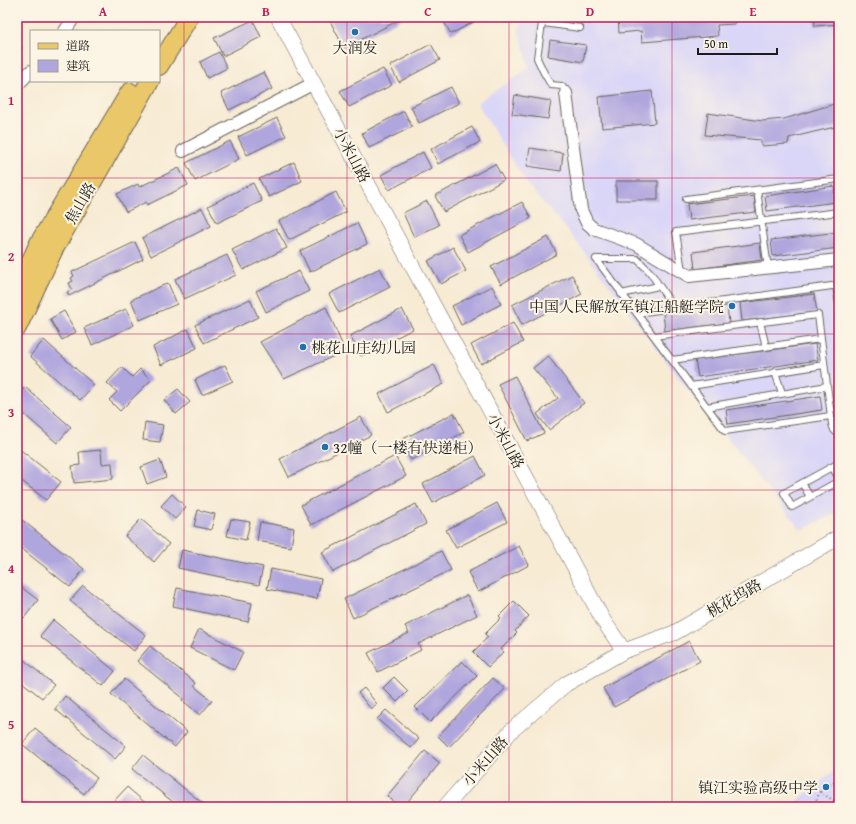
<svg xmlns="http://www.w3.org/2000/svg" width="856" height="824" font-family="'Gentium Book Plus','Noto Serif SC',serif">
<rect width="100%" height="100%" fill="#fcf5e5"/>
<filter id="ink" filterUnits="userSpaceOnUse"><feTurbulence type="fractalNoise" baseFrequency=".025" numOctaves="2"/><feDisplacementMap in="SourceGraphic" scale="8" xChannelSelector="R" yChannelSelector="G"/><feConvolveMatrix kernelMatrix="1 2 1 2 8 2 1 2 1" color-interpolation-filters="sRGB"/></filter>
<filter id="wash" filterUnits="userSpaceOnUse"><feTurbulence type="fractalNoise" baseFrequency=".012" numOctaves="4" result="noise"/><feDisplacementMap in="SourceGraphic" scale="16" xChannelSelector="R" yChannelSelector="G"/><feGaussianBlur stdDeviation="0.9" result="paint"/><feColorMatrix in="noise" values="0 0 0 0 0 0 0 0 0 0 0 0 0 0 0 0 0 1.4 0 .05"/><feComposite in="paint" operator="in"/></filter>
<g filter="url(#wash)">
<rect width="100%" height="100%" fill="#f7ebd4"/>
<path fill="#dad6f7" d="M523,17H839V512L801,530L680,380L569,232L527,184L477,103L529,68L519,31Z
M839,767V807H789Z"/>
<g id="blocks">
<path fill="#b0a6de" d="M328,17H405L344,48Z
M441,17H483L451,34Z
M557,17H589L588,23Z
M618,17H734L735,24L717,25L718,36L642,42L641,31L619,33Z
M814,17H839V24L815,26Z
M253,20L261,37L223,56L214,38Z
M550,40L586,45L583,62L548,56Z
M431,44L440,60L399,82L390,66Z
M17,45L22,47L17,60Z
M219,52L227,68L207,78L200,62Z
M383,69L392,85L349,107L340,91Z
M264,72L272,89L229,110L221,93Z
M451,87L459,103L419,123L411,107Z
M652,91L655,123L602,128L599,97Z
M515,95L551,101L548,119L512,114Z
M834,104L839,120V126L789,138L788,144L761,146V140L705,135L708,113L762,121L784,119Z
M404,111L412,127L369,148L362,133Z
M277,118L286,136L247,155L238,137Z
M472,127L480,142L438,164L431,149Z
M230,141L239,159L195,181L186,163Z
M530,148L563,153L561,171L527,166Z
M423,152L431,168L389,190L381,175Z
M294,162L302,181L269,197L259,179Z
M495,164L504,180L444,212L435,196Z
M179,168L188,185L147,205L146,202L126,212L117,194L138,184L139,187Z
M616,181H658V200H616Z
M253,183L262,201L217,223L208,206Z
M837,183H839V194H838Z
M834,186L836,202L767,211L765,196Z
M336,192L346,212L289,240L279,221Z
M754,196L756,212L689,220L687,204Z
M427,201L439,225L414,237L403,213Z
M522,202L531,218L468,252L459,235Z
M202,208L211,226L151,256L142,238Z
M357,223L367,244L310,272L300,251Z
M276,228L287,248L243,270L232,250Z
M839,232V248L773,256L771,240Z
M548,237L557,254L501,284L491,267Z
M135,242L143,259L69,296L67,292L72,289L69,283L73,281L71,278L74,276L72,272Z
M760,243L762,260L695,269L693,252Z
M453,247L466,271L441,284L428,261Z
M227,255L236,275L184,299L175,279Z
M380,268L390,287L339,313L329,294Z
M299,271L309,291L266,312L256,291Z
M572,275L582,294L522,325L512,305Z
M168,283L177,304L140,320L131,300Z
M492,286L501,304L461,325L452,306Z
M814,294L817,312L742,321L740,303Z
M250,299L258,317L204,343L195,325Z
M727,306L729,323L665,331L663,313Z
M326,307L345,351L284,379L260,342Z
M126,309L134,325L92,345L84,328Z
M402,309L413,329L361,356L350,336Z
M64,311L76,332L62,340L50,319Z
M513,323L523,342L481,364L471,345Z
M188,329L197,348L161,365L153,347Z
M44,340L94,385L80,400L30,356Z
M815,344L818,360L698,377L695,360Z
M548,356L584,403L549,430L537,414L558,398L533,368Z
M225,365L233,381L202,395L195,380Z
M434,365L444,384L388,412L379,394Z
M122,367L132,377L140,369L151,380L120,411L109,400L117,392L107,383Z
M515,376L544,433L527,441L498,384Z
M25,387L71,427L57,443L17,408V396Z
M178,389L190,402L176,414L164,400Z
M820,396L822,410L728,424L726,410Z
M454,413L464,432L411,460L401,440Z
M361,417L371,435L289,477L280,459Z
M145,422L163,425L160,442L143,440Z
M17,447L61,482L46,500L17,477Z
M101,450L102,464L112,463L113,479L74,483L72,466L80,465L79,452Z
M395,456L406,476L311,525L301,505Z
M475,456L485,475L433,503L423,484Z
M160,460L166,477L147,484L141,467Z
M172,494L186,507L175,519L161,506Z
M497,503L507,522L456,548L446,530Z
M416,504L426,524L333,572L322,552Z
M198,510L215,514L211,530L194,526Z
M17,516L84,569L70,587L17,545Z
M141,519L169,544L154,562L125,536Z
M231,519L250,522L246,540L227,536Z
M260,522L294,528L291,547L257,541Z
M519,546L529,565L478,592L468,572Z
M182,550L263,567L259,585L178,568Z
M441,551L451,570L353,618L344,599Z
M271,569L321,579L317,599L267,589Z
M17,584L38,600L24,618L17,613Z
M83,586L146,635L134,651L70,601Z
M177,588L252,603L248,622L173,606Z
M467,595L477,615L418,644L421,650L378,672L368,653L409,633L405,626Z
M514,601L529,616L515,631L517,633L501,649L504,652L488,667L473,652L488,637L485,634L501,618L499,616Z
M53,620L115,671L103,686L40,636Z
M199,629L243,652L234,670L190,648Z
M689,641L700,661L614,707L603,688Z
M150,646L196,683L194,686L212,701L200,715L182,700L183,698L137,661Z
M17,654L54,685L42,698L17,678Z
M462,661L477,676L430,722L415,707Z
M394,677L408,691L397,702L383,688Z
M493,678L505,689L449,747L438,736Z
M124,679L187,732L175,747L111,694Z
M364,688L377,704L371,709L358,693Z
M65,696L126,746L115,759L55,709Z
M386,710L419,739L411,748L377,719Z
M17,716L21,719L17,725Z
M35,728L97,778L84,794L22,744Z
M425,751L440,763L403,807H400L387,796Z
M143,755L206,806L205,807H179L132,769Z
M127,787L150,807H121L114,801Z
M17,801L43,806V807H17Z"/>
</g>
</g>
<g filter="url(#ink)">
<use href="#blocks" fill-opacity="0" stroke="#69645c" stroke-width="1"/>
<g fill="none" stroke-linecap="round" stroke-linejoin="round">
<defs>
<path id="service" d="M543,17L537,58L543,71L551,85L562,86L566,93
M543,23L580,28
M757,190L768,268
M686,199L839,179
M596,259L725,431L831,416
M596,259H637L650,272L674,308
M682,271L676,232L839,212
M836,286L839,304
M621,294L659,286
M637,313L839,285
M760,322L766,347
M654,336L818,315L832,424L834,430L839,435
M672,360L821,339
M775,372L782,393
M691,386L824,365
M707,407L827,386
M839,463L784,493L792,507L839,481
M832,467L839,478
M802,483L810,497"/>
<path id="minor" d="M65,31L74,17
M17,85L31,71
M566,93L581,210L587,223L594,229L636,244L689,276L839,260
M183,151L314,83"/>
<path id="tertiary" d="M278,17L603,620L624,651
M445,807L512,730L566,684L624,651L674,633L839,537"/>
<path id="primary" d="M159,66L189,17
M17,291L39,243L130,92
M17,328L54,249L150,81"/>
</defs>
<use href="#service" stroke="#69645c" stroke-width="8"/>
<use href="#minor" stroke="#69645c" stroke-width="14"/>
<use href="#tertiary" stroke="#69645c" stroke-width="16"/>
<use href="#primary" stroke="#69645c" stroke-width="20"/>
<path stroke="#69645c" stroke-width="2" stroke-dasharray="1 3" stroke-linecap="butt" d="M820,792L839,778
M813,807L820,792L839,804"/>
<use href="#service" stroke="#fff" stroke-width="6"/>
<use href="#minor" stroke="#fff" stroke-width="12"/>
<use href="#tertiary" stroke="#fff" stroke-width="15"/>
<use href="#primary" stroke="#eac769" stroke-width="18"/>
</g>
</g>
<path fill="none" stroke="#c2185b" stroke-width="1" stroke-opacity="0.55" d="M184,17V807M347,17V807M509,17V807M672,17V807M17,178H839M17,334H839M17,490H839M17,646H839"/>
<g fill="#1f6fb2" stroke="#fcf5e5" stroke-width="1.5">
<circle cx="355" cy="32" r="4"/>
<circle cx="732" cy="306" r="4"/>
<circle cx="303" cy="347" r="4"/>
<circle cx="325" cy="447" r="4"/>
<circle cx="826" cy="787" r="4"/>
</g>
<g text-anchor="middle" dominant-baseline="central" stroke-width="4" stroke-linejoin="round" paint-order="stroke">
<g font-size="15" fill="#1c1c1c" stroke="#fcf5e5" text-anchor="end">
<text x="355" y="47" text-anchor="middle">大润发</text>
<text x="724" y="306">中国人民解放军镇江船艇学院</text>
<text x="311" y="347" text-anchor="start">桃花山庄幼儿园</text>
<text x="333" y="447" text-anchor="start">32幢（一楼有快递柜）</text>
<text x="818" y="787">镇江实验高级中学</text>
</g>
<g font-size="15" fill="#1c1c1c" stroke="#fcf5e5">
<text transform="translate(352 155) rotate(62)">小米山路</text>
<text transform="translate(80 203) rotate(-60)">焦山路</text>
<text transform="translate(506 441) rotate(62)">小米山路</text>
<text transform="translate(734 598) rotate(-30)">桃花坞路</text>
<text transform="translate(485 761) rotate(-49)">小米山路</text>
</g>
</g>
<rect width="856" height="824" fill="none" stroke="#fcf5e5" stroke-width="44"/>
<rect x="30" y="30" width="130" height="52" fill="#fcf5e5" stroke="#a29e95"/>
<rect x="38" y="43" width="20" height="6" fill="#eac769" stroke="#a29e95"/>
<text x="66" y="50" font-size="12" fill="#1c1c1c">道路</text>
<rect x="38" y="60" width="20" height="12" fill="#b0a6de" stroke="#a29e95"/>
<text x="66" y="70" font-size="12" fill="#1c1c1c">建筑</text>
<path d="M698 48v6h79v-6" fill="none" stroke="#1c1c1c" stroke-width="2"/>
<text x="704" y="48" font-size="12" fill="#1c1c1c" stroke="#fcf5e5" stroke-width="3" paint-order="stroke">50 m</text>
<rect x="22" y="22" width="812" height="780" fill="none" stroke="#c2185b" stroke-width="1.5"/>
<g font-size="13" text-anchor="middle" font-weight="bold" fill="#c2185b">
<text x="103" y="16">A</text>
<text x="266" y="16">B</text>
<text x="428" y="16">C</text>
<text x="590" y="16">D</text>
<text x="753" y="16">E</text>
<text x="11" y="105">1</text>
<text x="11" y="261">2</text>
<text x="11" y="417">3</text>
<text x="11" y="573">4</text>
<text x="11" y="729">5</text>
</g>
</svg>
